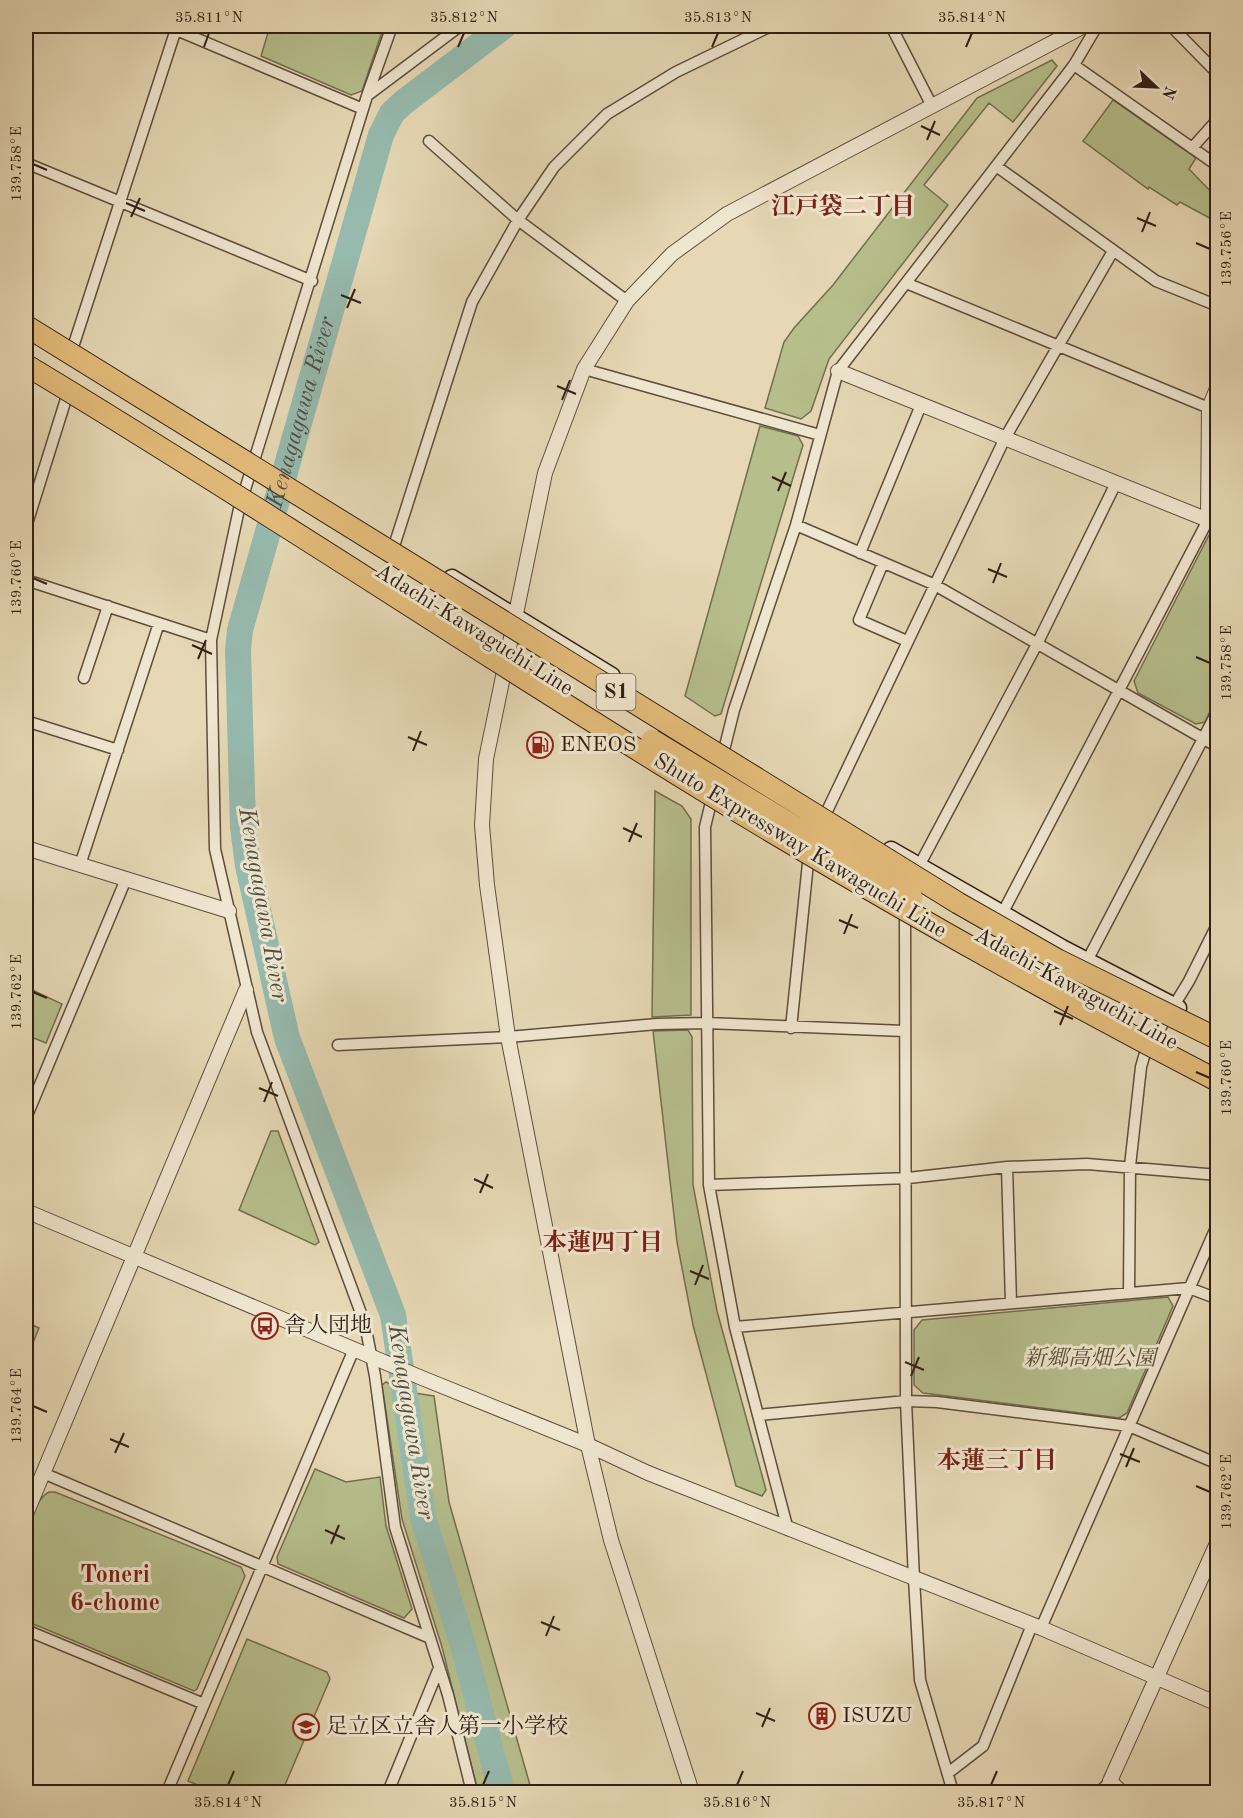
<svg xmlns="http://www.w3.org/2000/svg" width="1243" height="1818" font-family="'Old Standard TT','Noto Serif JP',serif">
<rect width="100%" height="100%" fill="#e6d8b5"/>
<filter id="stains"><feTurbulence type="fractalNoise" baseFrequency=".00333" numOctaves="4"/><feColorMatrix values="0 0 0 0 .2 0 0 0 0 .09 0 0 0 0 .02 0 0 0 .5 -.17"/></filter>
<radialGradient id="worn" r=".72"><stop offset=".6" stop-color="#630" stop-opacity="0"/><stop offset="1" stop-color="#630" stop-opacity=".3"/></radialGradient>
<path fill="#b6be8c" stroke="#736e50" stroke-width="1.5" d="M270,26H384L362,91L351,95L261,56Z
M1052,60L1057,66L1013,122L989,103L924,185L948,205L829,359L811,411L801,419L765,408L784,342L794,328L833,285L977,98Z
M1113,100L1196,158L1189,169L1217,198V222L1180,202L1177,205L1149,187L1148,189L1083,141Z
M760,426L798,436L803,445L721,714L715,716L685,696Z
M1217,532V696L1205,722L1196,724L1138,693L1134,681L1209,535Z
M655,791L682,806L691,819V1015L652,1017Z
M26,987L62,1004L46,1043L26,1035Z
M688,1030L692,1037L693,1185L717,1311L766,1490L762,1496L736,1486L693,1325L677,1242L653,1031Z
M271,1131H278L319,1242L315,1245L239,1210Z
M1168,1297L1173,1306L1127,1413L1119,1418L923,1393L914,1385V1330L922,1320Z
M26,1322L39,1328L31,1348L26,1345Z
M386,1382L396,1387L415,1515L452,1638L489,1792H478L442,1647L402,1519L382,1385Z
M414,1393L434,1396L449,1502L532,1792H512L509,1772L438,1535L431,1507Z
M315,1469L346,1482L380,1477L386,1526L412,1609L404,1618L278,1564L277,1557Z
M49,1492H55L241,1567L245,1576L197,1689L194,1691L26,1621C25,1591 19,1508 49,1492Z
M247,1639L327,1672L330,1679L282,1792H215L188,1781Z"/>
<g fill="none" stroke-linecap="round" stroke-linejoin="round">
<path stroke="#96baae" stroke-width="26" id="s1" d="M502,1792L461,1638L423,1518L393,1315L287,1038L248,866L243,827L238,650L240,630L381,135L392,113L404,102L504,26"/>
<defs>
<path id="minor" d="M167,26L363,109
M392,26L367,96L239,509L211,640L215,849L257,1032L365,1324L375,1376L395,1527L448,1695L472,1792
M891,26L932,106
M1171,26L1218,74
M1074,65L1218,166
M368,95L460,26
M429,141L518,220L627,301
M1192,148L1218,119
M26,163L312,281
M996,166L1156,281L1218,306
M906,283L1209,408
M74,344L177,26
M584,369L820,435
M796,525L933,584L1218,747
M26,527L66,399
M395,543L472,302L518,220L554,167L607,114L676,72L771,26
M860,553L921,405
M883,563L859,620L907,641
M26,580L211,640
M84,678L108,606
M26,721L118,750
M722,758L734,710L796,525L838,371L1074,65L1097,26
M713,794L705,827L709,1185L735,1327L788,1530
M827,811L1005,438L1113,251
M80,865L159,623
M919,866L1037,644L1116,483
M1002,914L1208,520
M905,920L906,1401L914,1579L920,1680L953,1792
M1087,961L1218,710
M791,1028L808,863
M338,1045L508,1037L657,1024L706,1023L904,1031
M26,1118L126,879
M1007,1167L1011,1303
M709,1185L908,1178L1007,1167L1087,1164L1218,1175
M1129,1293L1130,1166L1141,1067L1145,1053L1189,981L1218,923
M735,1327L1189,1288L1218,1299
M758,1415L906,1401L937,1402L1129,1426L1218,1464
M43,1473L430,1638
M1041,1628L1218,1223
M26,1630L204,1704
M948,1773L983,1746L1032,1625
M167,1792L354,1349
M388,1792L439,1668
M1100,1792L1110,1781"/>
<path id="tertiary" d="M838,371L1218,524
M1208,520L1209,408L1218,386
M26,848L229,911
M26,1211L422,1378L588,1445L648,1473L1041,1628L1218,1704
M26,1514L246,990
M692,1792L611,1540L588,1445L508,1037L487,885L482,825L486,759L545,473L584,369L627,301L672,254L727,214L1084,26
M1121,1792L1110,1781L1218,1541"/>
<path id="secondary" d="M452,578L612,676
M891,850L1062,948L1178,1008"/>
</defs>
<use href="#minor" stroke="#5e4d3d" stroke-width="13"/>
<use href="#tertiary" stroke="#5e4d3d" stroke-width="16"/>
<use href="#secondary" stroke="#301f15" stroke-width="19"/>
<use href="#minor" stroke="#efe6cf" stroke-width="10"/>
<use href="#tertiary" stroke="#efe6cf" stroke-width="14"/>
<use href="#secondary" stroke="#efe6cf" stroke-width="16"/>
<defs>
<path id="motorway-bridge" d="M26,326L958,903L1058,960L1218,1039
M26,365C267,510 501,668 742,814C898,908 1056,997 1218,1081
M652,740L912,898"/>
</defs>
<use href="#motorway-bridge" stroke="#301f15" stroke-width="23" stroke-linecap="butt"/>
<use href="#motorway-bridge" stroke="#e3bc7a" stroke-width="21"/>
</g>
<path fill="none" stroke="#301f15" stroke-width="2" d="M204,47L209,33M458,47L464,33M712,47L718,33M966,47L972,33M921,126L940,135M927,140L935,121M33,164L47,170M126,203L145,211M131,217L140,198M1137,218L1156,226M1142,232L1150,212M1196,243L1210,249M341,295L361,303M347,308L355,289M557,386L576,394M562,400L570,380M772,477L791,486M778,491L786,472M988,569L1007,577M33,578L47,584M993,583L1001,563M192,645L212,654M1196,657L1210,663M198,659L206,640M408,737L427,745M413,751L421,731M623,828L642,837M629,842L637,823M839,920L858,928M844,934L852,914M33,992L47,998M1054,1011L1073,1019M1060,1025L1068,1006M1196,1072L1210,1078M259,1088L278,1096M264,1102L272,1082M474,1179L493,1188M480,1193L488,1174M690,1271L709,1279M695,1285L703,1265M905,1362L924,1370M911,1376L919,1357M33,1406L47,1412M110,1439L129,1447M115,1453L124,1433M1120,1454L1140,1462M1126,1467L1134,1448M1196,1486L1210,1492M325,1530L345,1539M331,1544L339,1525M541,1622L560,1630M546,1636L554,1616M756,1713L775,1721M762,1727L770,1708M228,1785L234,1771M483,1785L489,1771M737,1785L743,1771M991,1785L997,1771"/>
<defs>
<symbol id="fuel-ring" viewBox="-11 -11 22 22"><circle r="9.5" fill="#efe6cf" stroke="#8f2418" stroke-width="1.5"/><path d="M-5.5-6h7V0h2V4h1.3V-2.5L3-4.5l.8-.8L6-3V5H2.5V1h-1V6h-7ZM-4.2-4.7v3.2H.2V-4.7Z" fill="#8f2418"/></symbol>
<symbol id="bus-ring" viewBox="-11 -11 22 22"><circle r="9.5" fill="#efe6cf" stroke="#8f2418" stroke-width="1.5"/><path d="M-5-6H5V4H4V6H2V4H-2V6H-4V4H-5ZM-3.5-4V0h7V-4ZM-3.5 1.2v1.5H-2V1.2ZM2 1.2v1.5H3.5V1.2Z" fill="#8f2418"/></symbol>
<symbol id="building-ring" viewBox="-11 -11 22 22"><circle r="9.5" fill="#efe6cf" stroke="#8f2418" stroke-width="1.5"/><path d="M-4-6H4V6H1V3H-1V6H-4ZM-2.5-4.3h1.7v1.8h-1.7ZM.8-4.3h1.7v1.8H.8ZM-2.5-1h1.7V.8h-1.7ZM.8-1h1.7V.8H.8Z" fill="#8f2418"/></symbol>
<symbol id="school-ring" viewBox="-11 -11 22 22"><circle r="9.5" fill="#efe6cf" stroke="#8f2418" stroke-width="1.5"/><path d="M0-5L7-2L0 1L-7-2ZM-4 1L0 2.5L4 1V4Q0 6-4 4Z" fill="#8f2418"/></symbol>
</defs>
<g fill-rule="evenodd">
<use href="#fuel-ring" x="525" y="730" width="30" height="30"/>
<use href="#bus-ring" x="250" y="1311" width="30" height="30"/>
<use href="#building-ring" x="807" y="1701" width="30" height="30"/>
<use href="#school-ring" x="291" y="1712" width="30" height="30"/>
</g>
<g text-anchor="middle" dominant-baseline="central" stroke-width="6" stroke-linejoin="round" paint-order="stroke">
<rect fill="#efe6cf" stroke="#695b4d" stroke-width="1.5" x="596.5" y="674" width="39" height="36" rx="4.5"/>
<g font-size="21" font-weight="bold" fill="#301f15">
<text x="616" y="692">S1</text>
</g>
<g font-size="22" fill="#301f15" stroke="#efe6cf">
<text transform="translate(474 630) rotate(32)">Adachi-Kawaguchi Line</text>
<text transform="translate(800 846) rotate(31)">Shuto Expressway Kawaguchi Line</text>
<text transform="translate(1076 989) rotate(29)">Adachi-Kawaguchi Line</text>
</g>
<g font-size="22" fill="#301f15" stroke="#efe6cf" text-anchor="start">
<text x="560" y="745">ENEOS</text>
<text x="284" y="1326">舎人団地</text>
<text x="842" y="1716">ISUZU</text>
<text x="326" y="1727">足立区立舎人第一小学校</text>
</g>
<g font-size="22" font-style="italic" fill="#584f39" stroke="#efe6cf">
<text x="1090" y="1359">新郷高畑公園</text>
</g>
<g font-size="24" font-weight="bold" fill="#7a1f14" stroke="#efe6cf">
<text x="843" y="208">江戸袋二丁目</text>
<text x="603" y="1244">本蓮四丁目</text>
<text x="997" y="1462">本蓮三丁目</text>
<text x="115" y="1576">Toneri<tspan x="115" dy="28">6-chome</tspan></text>
</g>
<g font-size="24" font-style="italic" fill="#4f4e43" stroke="#efe6cf">
<text stroke="none"><textPath href="#s1" startOffset="1426">Kenagagawa River</textPath></text>
<text transform="translate(262 905) rotate(80)">Kenagagawa River</text>
<text transform="translate(410 1422) rotate(81)">Kenagagawa River</text>
</g>
</g>
<rect width="1243" height="1818" fill="none" stroke="#e6d8b5" stroke-width="66"/>
<g transform="translate(1156 87) rotate(113)" stroke="#efe6cf" stroke-width="4.5" paint-order="stroke">
<path d="M0-4.5L10 22L0 15L-10 22Z" fill="#301f15"/>
<text y="-9" font-size="16" font-weight="bold" text-anchor="middle" fill="#301f15">N</text>
</g>
<rect x="33" y="33" width="1177" height="1752" fill="none" stroke="#301f15" stroke-width="2"/>
<g font-size="15" text-anchor="middle" fill="#301f15">
<text x="209" y="22">35.811°N</text>
<text x="464" y="22">35.812°N</text>
<text x="718" y="22">35.813°N</text>
<text x="972" y="22">35.814°N</text>
<text transform="translate(16 164) rotate(-90)" y="5">139.758°E</text>
<text transform="translate(1226 249) rotate(-90)" y="5">139.756°E</text>
<text transform="translate(16 578) rotate(-90)" y="5">139.760°E</text>
<text transform="translate(1226 663) rotate(-90)" y="5">139.758°E</text>
<text transform="translate(16 992) rotate(-90)" y="5">139.762°E</text>
<text transform="translate(1226 1078) rotate(-90)" y="5">139.760°E</text>
<text transform="translate(16 1406) rotate(-90)" y="5">139.764°E</text>
<text transform="translate(1226 1492) rotate(-90)" y="5">139.762°E</text>
<text x="228" y="1807">35.814°N</text>
<text x="483" y="1807">35.815°N</text>
<text x="737" y="1807">35.816°N</text>
<text x="991" y="1807">35.817°N</text>
</g>
<rect width="100%" height="100%" filter="url(#stains)"/>
<rect width="100%" height="100%" fill="url(#worn)"/>
</svg>
